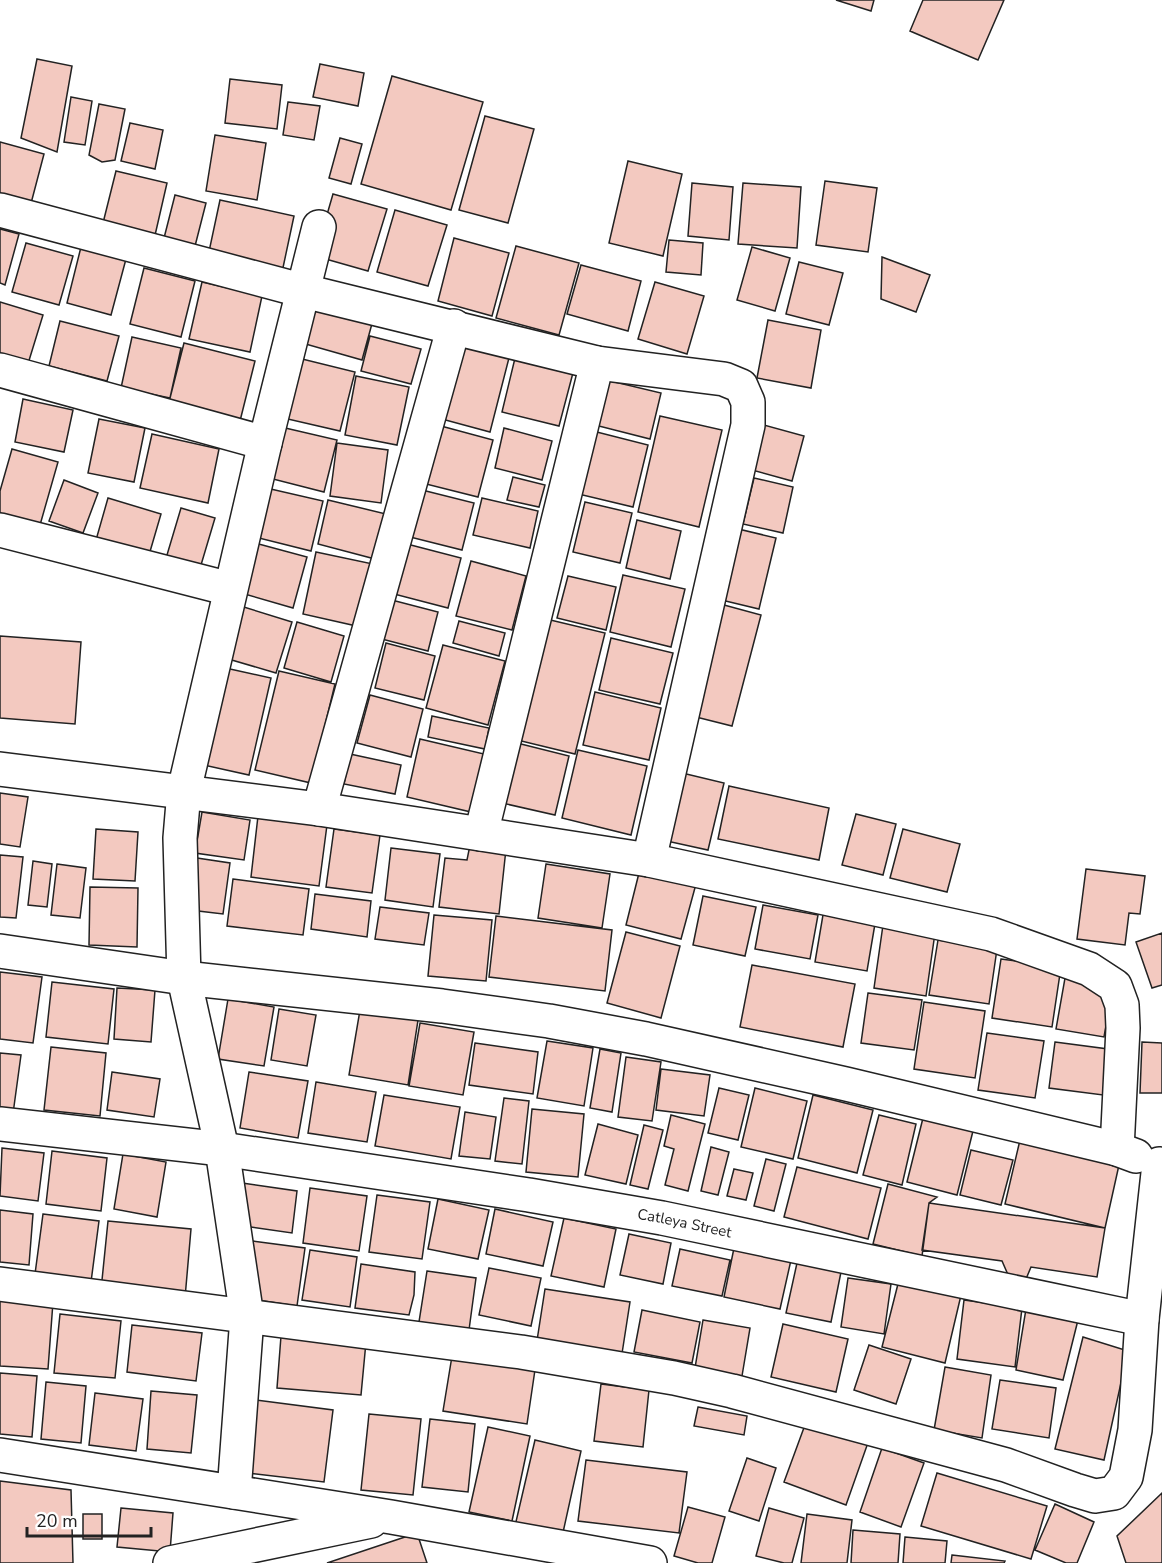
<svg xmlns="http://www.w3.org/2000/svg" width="1162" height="1563" font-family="'Nunito Sans',sans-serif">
<rect width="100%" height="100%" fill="#fff"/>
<path fill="#f3c9c0" stroke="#222" stroke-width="1.5" d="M836,0H874L871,11Z
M923,0H1004L978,60L910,31Z
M37,59L72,66L57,152L21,138Z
M320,64L364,73L358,106L313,97Z
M392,76L483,102L451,210L361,184Z
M230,79L282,85L277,129L225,123Z
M71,97L92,101L85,145L64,142Z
M288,102L320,106L314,140L283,135Z
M99,104L125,109L115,160L102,162L89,155Z
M485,116L534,129L508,223L459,210Z
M130,123L163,130L155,169L121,161Z
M215,135L266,143L257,200L206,191Z
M340,138L362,144L351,184L329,178Z
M0,142L44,154L29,211L0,204Z
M628,161L682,174L663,256L609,243Z
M116,171L167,183L153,244L101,231Z
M825,181L877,188L868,252L816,245Z
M692,183L733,187L729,240L688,236Z
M743,183L801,187L797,248L738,244Z
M333,194L387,209L368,271L315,256Z
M175,195L206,203L194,250L163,242Z
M220,200L294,216L281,277L207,261Z
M395,210L447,225L428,286L377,272Z
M0,229L19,234L5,285L0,283Z
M454,238L509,253L492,316L438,301Z
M669,240L703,243L701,275L666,272Z
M26,243L73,256L59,305L12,292Z
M516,246L579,263L559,335L496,318Z
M81,247L126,259L111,315L67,303Z
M752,247L790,258L775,311L737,300Z
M882,257L930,275L916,312L881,299Z
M799,262L843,273L829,325L786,314Z
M581,265L641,281L628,331L567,314Z
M144,268L195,281L181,337L130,324Z
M202,282L262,296L250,352L189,339Z
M655,282L704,296L687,354L638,339Z
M0,302L43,315L27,367L0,359Z
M312,303L373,320L362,360L302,343Z
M768,320L821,330L811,388L757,378Z
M60,321L119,336L107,381L49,366Z
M370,336L421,349L411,384L361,371Z
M132,337L181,348L170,398L121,388Z
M458,340L510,354L490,432L438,418Z
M184,343L255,361L240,421L169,402Z
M516,354L574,369L559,426L502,412Z
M294,357L355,372L340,431L279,417Z
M356,376L409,387L397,445L345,435Z
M598,378L661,393L650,439L587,423Z
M23,399L73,410L64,452L15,442Z
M660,416L722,430L699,527L638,512Z
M99,419L145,428L134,482L88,473Z
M753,422L804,436L792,481L741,467Z
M441,426L493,440L478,497L426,484Z
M281,427L337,440L324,492L269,478Z
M504,428L552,441L542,480L495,468Z
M585,429L648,445L633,507L570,492Z
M152,434L219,449L208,503L140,488Z
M337,443L388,450L381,503L330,496Z
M12,449L58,462L40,525L0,513V491Z
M513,477L545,485L539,507L507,500Z
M754,478L793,487L783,533L743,524Z
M64,480L98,493L83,533L49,521Z
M262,487L323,501L311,551L251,536Z
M418,489L474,503L462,550L406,536Z
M108,498L161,514L149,555L96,540Z
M482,498L538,511L530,548L473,535Z
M328,500L386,514L375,559L318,544Z
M585,502L632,513L620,563L573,552Z
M181,508L215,518L198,575L164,565Z
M637,520L681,531L670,579L626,568Z
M730,527L776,538L759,609L713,598Z
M255,543L307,557L293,608L241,593Z
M407,544L461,558L448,608L394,594Z
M316,552L373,564L361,627L303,614Z
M471,561L526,576L512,630L456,616Z
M623,575L685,589L671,647L610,632Z
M568,576L616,587L606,630L557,618Z
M384,598L438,612L428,651L374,637Z
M713,602L761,615L732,726L684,714Z
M234,604L292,622L276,673L218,656Z
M542,618L605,633L575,754L513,739Z
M459,621L505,633L499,656L453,643Z
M297,622L344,636L331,682L284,668Z
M0,636L81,642L75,724L0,718Z
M611,638L673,653L660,704L599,690Z
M386,643L435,656L424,700L375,688Z
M443,645L505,661L488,725L426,708Z
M221,667L271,678L249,775L199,764Z
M279,671L335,684L311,783L255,770Z
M595,692L661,708L649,760L583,745Z
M370,695L423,709L411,757L357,743Z
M432,716L489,728L485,749L428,737Z
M420,739L484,754L471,812L407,797Z
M517,743L569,756L555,815L502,803Z
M578,750L647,766L631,835L562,818Z
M350,754L401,765L395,794L344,784Z
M678,772L724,783L708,850L662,840Z
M729,786L829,808L819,860L718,839Z
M0,793L28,797L20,847L0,844Z
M202,812L250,820L244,860L195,853Z
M856,814L896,824L883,875L842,865Z
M258,816L327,825L319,886L251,877Z
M96,829L138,832L135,881L93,879Z
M334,829L380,835L372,893L326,887Z
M903,829L960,844L947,892L890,878Z
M470,845L506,849L499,914L439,907L445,858L467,860Z
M391,848L440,854L433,907L385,900Z
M0,855L23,857L16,918L0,917Z
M197,858L230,863L223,914L190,910Z
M33,861L52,864L47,907L28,905Z
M57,864L86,868L80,918L51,915Z
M546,864L610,874L602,928L538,918Z
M640,869L696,884L681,939L626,925Z
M1086,869L1145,876L1140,914L1129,913L1125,945L1077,939Z
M233,879L309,889L303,935L227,926Z
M90,887L138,888L137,947L89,945Z
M315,894L371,901L367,937L311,929Z
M703,896L756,907L745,956L693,945Z
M825,903L877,912L867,971L815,962Z
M763,905L818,915L810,959L755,949Z
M380,907L429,913L424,945L375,939Z
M434,915L492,920L486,981L428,976Z
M496,916L612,930L605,991L489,977Z
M883,925L935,933L926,996L874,988Z
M626,932L680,946L661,1018L607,1003Z
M1162,933V985L1152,988L1136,942Z
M938,940L997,949L989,1004L929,995Z
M1001,959L1061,967L1052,1027L992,1018Z
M752,965L855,984L843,1047L740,1027Z
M0,972L42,977L33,1043L0,1039Z
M1065,978L1113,986L1104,1037L1056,1029Z
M52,982L114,989L108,1044L46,1037Z
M117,988L155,990L151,1042L114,1039Z
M868,993L922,1000L914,1050L861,1043Z
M228,999L274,1007L264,1066L218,1059Z
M924,1002L985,1011L975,1078L914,1069Z
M279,1009L316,1015L307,1066L271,1060Z
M360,1010L418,1020L408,1085L349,1075Z
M420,1023L474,1032L463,1095L409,1086Z
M987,1033L1044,1041L1035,1098L978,1090Z
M547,1041L593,1048L584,1106L537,1098Z
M1055,1042L1108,1049L1103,1095L1049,1088Z
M1142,1042L1162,1043V1093H1140Z
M475,1043L538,1052L533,1094L469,1085Z
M51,1047L106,1053L100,1116L44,1110Z
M600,1049L621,1053L612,1112L590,1108Z
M0,1053L21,1055L12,1121L0,1119Z
M626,1057L661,1062L652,1121L618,1117Z
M661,1069L710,1075L704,1116L656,1110Z
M112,1072L160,1079L154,1117L107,1110Z
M249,1072L308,1081L298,1138L240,1128Z
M316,1082L376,1092L367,1142L308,1133Z
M719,1088L749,1095L738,1140L708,1133Z
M755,1088L807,1101L793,1159L741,1147Z
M384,1095L460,1107L451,1159L375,1146Z
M813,1095L873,1110L857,1173L798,1158Z
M504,1098L529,1101L522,1164L495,1161Z
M532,1109L584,1114L578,1177L526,1172Z
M465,1112L496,1117L490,1159L459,1156Z
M671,1115L705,1124L688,1191L665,1185L674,1149L664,1146Z
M879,1115L916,1124L902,1185L863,1175Z
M923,1118L973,1131L957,1195L907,1182Z
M598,1124L638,1135L626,1184L585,1175Z
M644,1125L663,1130L648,1189L630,1185Z
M1020,1140L1119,1165L1105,1228L1005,1204Z
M711,1147L729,1152L718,1195L701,1191Z
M2,1148L44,1153L38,1201L0,1196Z
M971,1150L1013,1160L1001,1205L960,1195Z
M52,1151L107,1158L101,1211L46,1204Z
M123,1154L166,1162L157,1217L114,1209Z
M766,1159L786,1164L774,1211L754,1206Z
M797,1167L881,1188L868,1239L784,1217Z
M734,1169L753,1173L746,1200L727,1196Z
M242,1183L297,1191L292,1233L237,1225Z
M888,1184L937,1197L929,1203L922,1256L873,1244Z
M310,1188L367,1196L359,1251L303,1243Z
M377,1195L430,1202L422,1259L369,1252Z
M438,1199L489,1210L478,1259L428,1249Z
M929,1203L1105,1228L1097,1277L1031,1267L1026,1279L1009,1277L1002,1261L922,1250Z
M495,1209L553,1222L543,1266L486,1254Z
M0,1210L33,1214L29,1265L0,1262Z
M43,1214L99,1221L91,1282L35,1274Z
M564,1218L616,1229L604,1287L551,1276Z
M108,1221L191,1229L185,1298L101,1290Z
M629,1234L671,1243L663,1284L620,1275Z
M253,1241L305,1248L297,1306L244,1298Z
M734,1248L791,1260L780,1309L724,1297Z
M680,1249L730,1260L722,1296L672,1286Z
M310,1250L357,1257L350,1307L302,1300Z
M797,1263L841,1272L831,1322L786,1313Z
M361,1264L415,1272L414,1295L409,1315L355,1308Z
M489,1268L541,1278L531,1326L479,1315Z
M427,1271L476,1278L469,1330L419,1322Z
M900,1276L962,1291L945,1363L882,1347Z
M848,1278L891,1284L884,1334L841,1327Z
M545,1289L630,1302L621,1360L536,1347Z
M0,1298L53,1302L48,1369L0,1366Z
M964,1300L1022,1308L1015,1367L957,1359Z
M1026,1309L1078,1320L1063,1380L1016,1370Z
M642,1310L700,1322L692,1363L634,1352Z
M60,1314L121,1321L115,1378L54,1373Z
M703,1320L750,1328L742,1376L695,1368Z
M783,1324L848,1339L836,1392L771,1377Z
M132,1325L202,1333L196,1381L127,1372Z
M281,1336L366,1342L361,1395L277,1388Z
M1083,1337L1128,1351L1104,1460L1055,1449Z
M869,1345L911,1359L896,1404L854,1390Z
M453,1350L536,1363L527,1424L443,1411Z
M945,1367L991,1375L982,1438L934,1430Z
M0,1373L37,1376L32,1437L0,1434Z
M1000,1380L1056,1388L1049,1438L992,1429Z
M46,1382L86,1386L81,1443L41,1439Z
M601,1384L649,1390L643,1447L594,1441Z
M151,1391L197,1395L191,1453L147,1449Z
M95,1393L143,1399L136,1451L89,1445Z
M248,1399L333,1410L324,1482L239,1472Z
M698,1407L747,1416L744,1435L694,1426Z
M369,1414L421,1419L413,1495L361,1490Z
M809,1414L870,1437L846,1505L784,1482Z
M430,1419L475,1424L468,1492L422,1487Z
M488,1427L530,1436L512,1521L469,1512Z
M535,1440L581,1451L562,1537L515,1526Z
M882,1448L924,1463L901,1527L860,1512Z
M747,1458L776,1468L759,1521L729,1511Z
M586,1460L687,1472L679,1533L578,1521Z
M937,1473L1047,1506L1031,1559L921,1526Z
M0,1481L71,1490L73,1563H0Z
M1162,1493V1563H1126L1117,1536Z
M1055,1504L1094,1522L1077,1563H1066L1035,1550Z
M688,1507L725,1517L712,1563H698L674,1556Z
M121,1508L173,1513L170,1552L117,1547Z
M769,1508L804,1518L792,1563H784L756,1556Z
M83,1514H102V1539H83Z
M807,1514L852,1520L847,1563H801Z
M853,1530L900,1534L898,1563H851Z
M417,1533L427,1563H327Z
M905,1537L947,1541L945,1563H903Z
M952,1555L1005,1561L1004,1563H951Z"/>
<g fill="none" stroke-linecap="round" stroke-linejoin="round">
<defs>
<g id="minor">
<path d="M0,210L304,291L597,363L724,379L741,386L748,402V425L649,860"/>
<path d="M0,370L265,443"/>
<path d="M0,530L230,589"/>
<path d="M0,769L319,809L649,860L991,934L1089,969L1115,986L1122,1005L1123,1028L1117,1149"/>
<path d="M319,809L454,326"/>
<path d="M481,834L597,363"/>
<path d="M0,951L184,978L442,1006L549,1021L646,1039L846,1084L1117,1149L1136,1156"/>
<path id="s1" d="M0,1124L222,1149L529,1195L662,1218L1142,1319"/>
<path d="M0,1284L521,1352L674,1378L732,1391L1006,1465L1075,1490L1095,1496L1114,1493L1126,1477L1135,1430L1142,1319L1159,1164"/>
<path d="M0,1455L391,1517L650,1563"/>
<path d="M234,1492L247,1317L222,1149L184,978L180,838L184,791L265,443L319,227"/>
<path d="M170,1563L371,1521"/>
</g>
</defs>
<use href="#minor" stroke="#222" stroke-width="36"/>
<use href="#minor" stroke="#fff" stroke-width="33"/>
</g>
<g text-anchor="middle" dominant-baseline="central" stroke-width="4.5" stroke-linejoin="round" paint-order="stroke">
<g font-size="15" fill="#222" stroke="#fff">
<text stroke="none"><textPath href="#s1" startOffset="692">Catleya Street</textPath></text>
</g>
</g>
<path d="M27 1527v9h124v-9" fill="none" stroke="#222222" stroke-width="3"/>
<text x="36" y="1527" font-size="18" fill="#222222" stroke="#ffffff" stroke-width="4.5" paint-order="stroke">20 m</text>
</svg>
